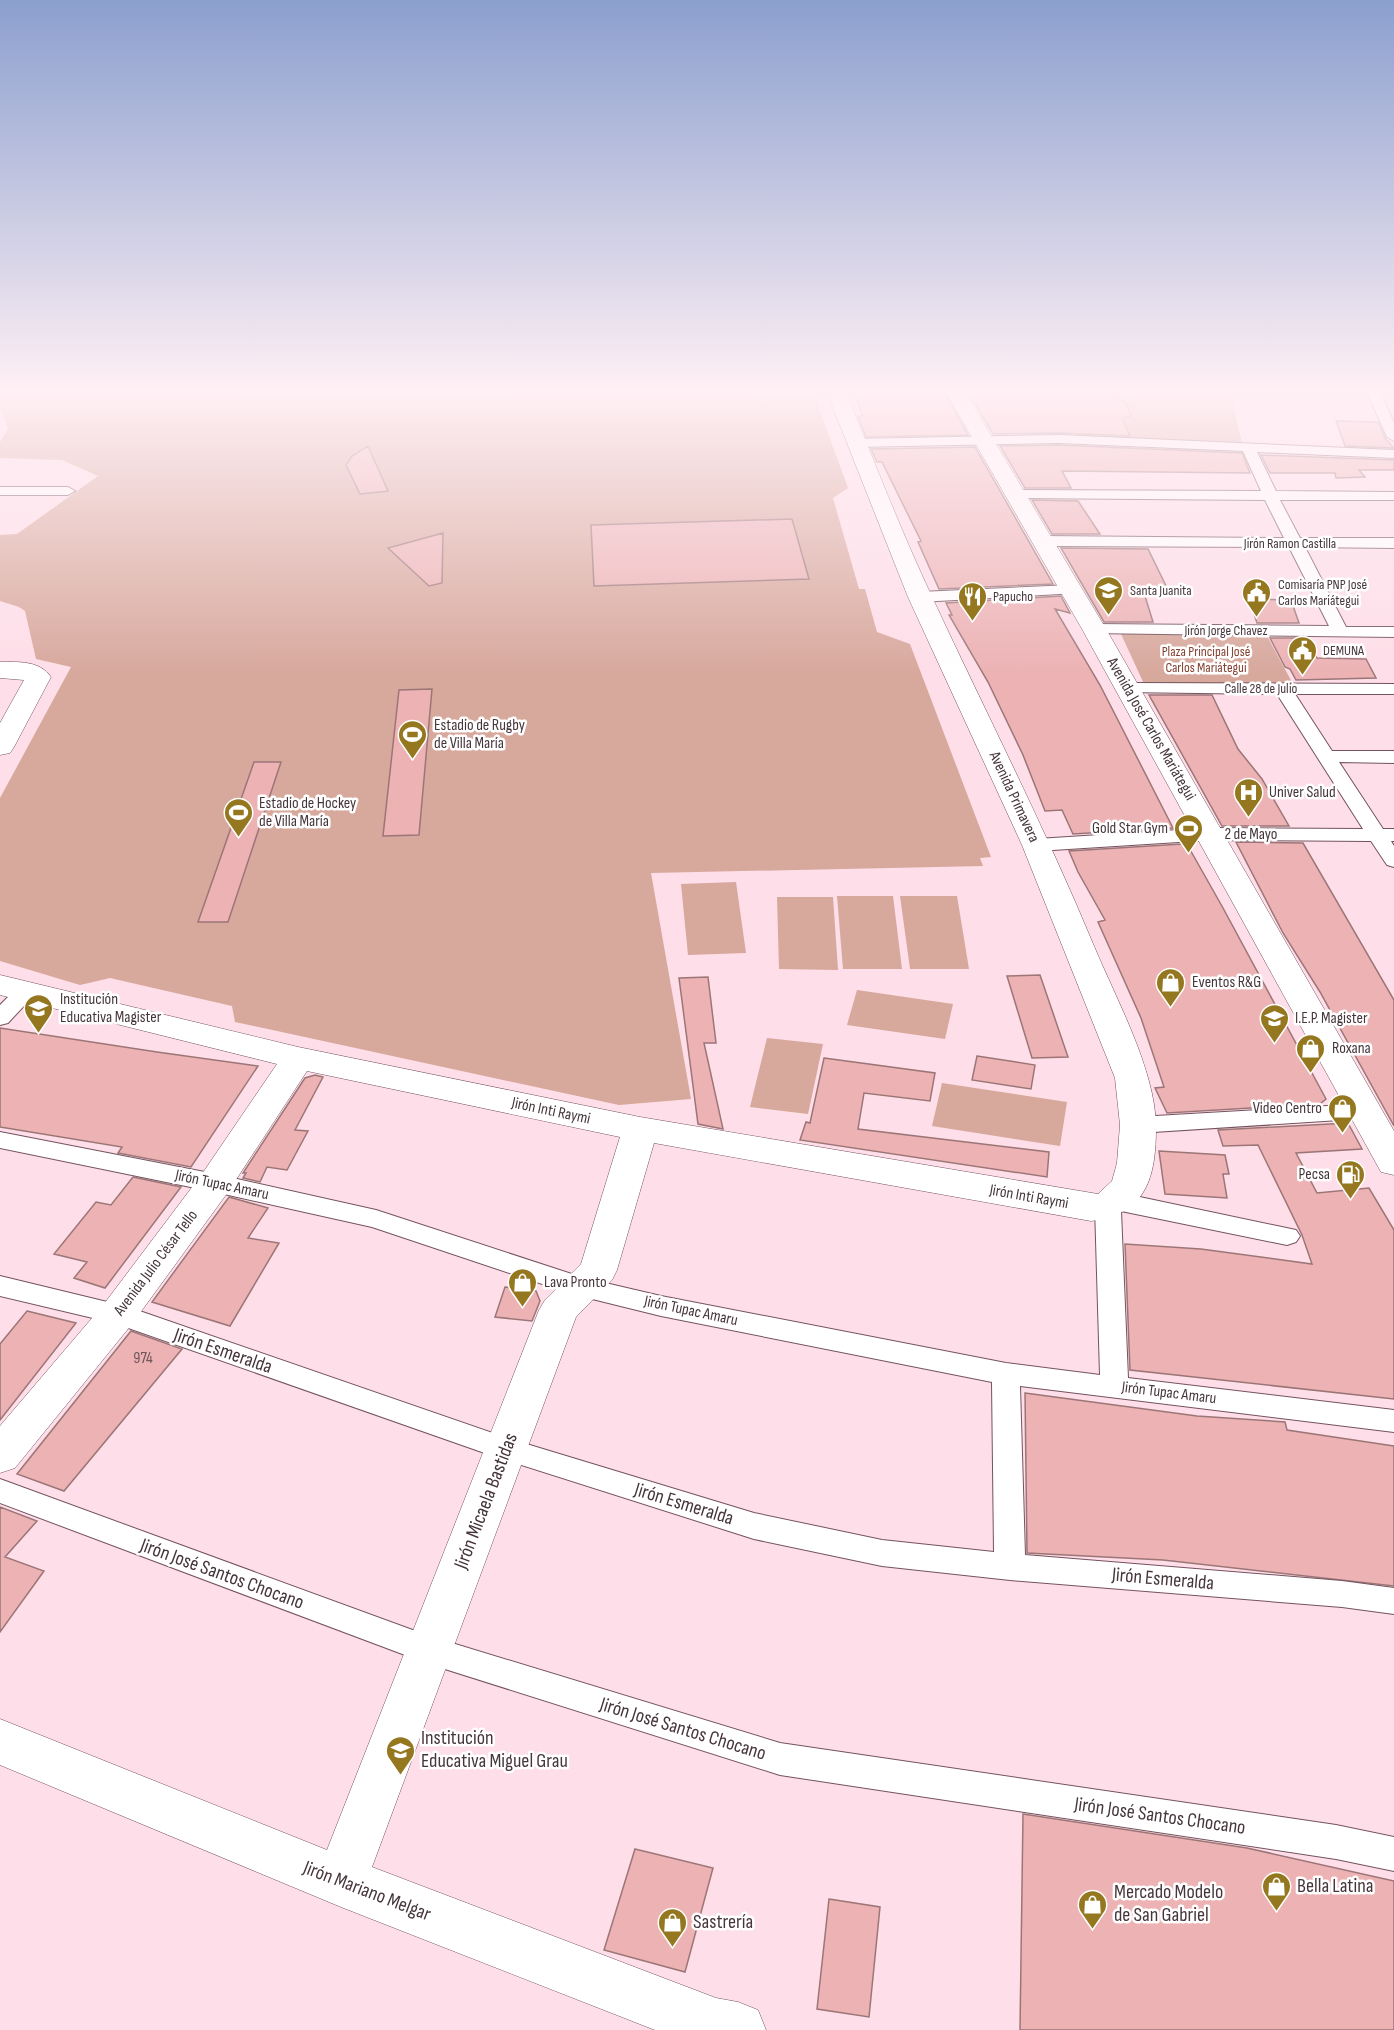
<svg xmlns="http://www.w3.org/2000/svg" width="1394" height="2030" font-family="'Sofia Sans Condensed',sans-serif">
<rect width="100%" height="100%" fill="#fedee8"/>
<path fill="#d7a89c" d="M0,392H813L848,488L833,498L859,589H865L877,632L910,644L991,857L980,858L983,866L651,873L691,1099L619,1105L235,1022L232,1006L110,978L80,985L0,961V798L71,667L36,659L25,611L19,607L0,601V535L17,534L98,476L62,460L0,458V442L8,429L0,408Z
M1047,392H1230L1242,444L1077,437Z
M1121,634H1266L1293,684H1144Z
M736,882L746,953L688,955L681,884Z
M837,896H893L902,969H843Z
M900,896H957L969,969H910Z
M777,897H833L838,970L779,969Z
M857,990L953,1004L945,1039L847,1025Z
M767,1038L823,1044L808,1114L750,1107Z
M942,1083L1067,1102L1060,1146L932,1126Z"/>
<path fill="#ecb2b4" stroke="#9c7677" stroke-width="1.5" d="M854,392H944L968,435L866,437L858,416H863Z
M968,392H1110L1127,405L1131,416L1122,418L1130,436L1059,433L993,434Z
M1336,421L1378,422L1385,438L1394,448L1345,446Z
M1059,445L1242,453L1250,473L1062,471L1071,488H1025L1000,446Z
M368,446L388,491L360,494L346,465L352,456Z
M975,447L1053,584L939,589L918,542L921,541L882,462H877L871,449Z
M1261,455L1394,460V470H1359L1365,477L1336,478L1335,473H1270Z
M1032,500L1078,501L1100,534H1052Z
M792,519L809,579L594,586L591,525Z
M443,533L442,583L429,586L388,548Z
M1061,548L1148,549L1171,596H1145L1153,622H1104Z
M1061,596L1070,613L1055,609L1100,685L1173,828L1073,834L1062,810L1045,811L1023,755L988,682L949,615H952L946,603Z
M1249,599L1291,600L1299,623H1257Z
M1270,638H1307L1317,658L1366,659L1376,678L1296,680L1290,669L1285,667Z
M432,689L419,835L383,836L399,690Z
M1149,695H1212L1238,749L1262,779L1289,826H1222Z
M254,762H281L228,922H198Z
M1236,842L1303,843L1394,1000V1126L1320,992L1283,933Z
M1182,844L1188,846L1223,908L1326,1099L1320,1104L1167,1113L1155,1088L1164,1087L1141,1018L1098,922L1105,920L1078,872L1069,851Z
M1040,975L1068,1057L1032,1058L1007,976Z
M708,977L716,1043H704L723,1129L698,1124L679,978Z
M0,1028L157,1052L258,1066L191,1167L118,1153L122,1147L0,1127Z
M977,1056L1035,1065L1031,1089L972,1080Z
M824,1058L935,1073L930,1101L864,1093L858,1129L1049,1152L1047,1177L800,1140L806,1122L810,1123Z
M315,1075L323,1077L295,1130L308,1131L287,1170L267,1167L260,1182L243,1178L246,1173H243L305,1078Z
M1348,1123L1362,1149L1296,1153L1317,1193L1369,1188L1394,1230V1399L1130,1370L1125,1244L1201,1249L1312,1264L1302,1235L1258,1145L1223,1146L1218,1130Z
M1159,1151L1225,1155L1229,1174H1223L1227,1198L1165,1194Z
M133,1177L181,1187L105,1288L74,1278L87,1262L54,1254L96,1202L111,1205Z
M229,1197L268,1208L248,1238L279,1243L230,1326L152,1302Z
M505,1287L536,1291L540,1301L532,1321L495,1317Z
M27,1311L76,1323L0,1420V1344Z
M131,1331L182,1349L64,1491L17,1474Z
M1025,1393L1197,1416L1285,1422L1287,1430L1394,1446V1586L1163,1560L1027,1553Z
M0,1507L37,1521L5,1557L44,1571L0,1632Z
M1023,1814L1247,1848L1394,1881V2030H1020Z
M635,1849L713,1868L685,1972L604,1950Z
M829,1899L880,1907L869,2017L817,2009Z"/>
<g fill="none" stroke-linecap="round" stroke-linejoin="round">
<defs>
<path id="street" d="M1367,392H1380L1394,423V441L1387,437Z
M1059,435L1394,450V458L1257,452L1276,491L1394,492V500H1280L1300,538H1394V548L1305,547L1346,627H1394V637L1088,633L1086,629L1094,624L1329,626L1289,547L1041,546L1033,541L1041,536L1284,538L1265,500L1015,498L1008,494L1015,490L1261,491L1243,451L1059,443L855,447L848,443L855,439Z
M0,487H68L75,491L68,495H0Z
M1071,585L1079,590L1077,593L920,602L912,597L920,592Z
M1127,683L1394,684V694H1295L1332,751H1394V763L1339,762L1383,829H1394V841H1391L1394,846V867L1387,865L1371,841L1210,840L1037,851L1030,849L1027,845L1030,841L1037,839L1210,828L1363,829L1277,694L1121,692L1118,688Z
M25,986L33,988L36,993L8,1023L0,1025V1005L17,988Z
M1363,1104L1371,1106L1375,1112L1371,1118L1138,1133L1129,1131L1126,1125L1129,1119L1138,1117Z
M0,1132L215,1174L376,1210L584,1278L661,1296L1006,1363L1100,1375L1095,1206L1099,1200L1116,1192L1296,1230L1300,1236L1296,1242L1287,1245L1121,1211L1128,1378L1394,1410V1432L1020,1386L1025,1555L1342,1581L1394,1588V1614L1342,1607L1010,1580L882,1566L754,1539L496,1457L114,1323L0,1296V1276L128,1307L510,1439L754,1513L882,1540L994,1552L992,1382L661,1316L572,1294L372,1227L215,1192L0,1148Z
M0,1479L429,1636L780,1743L1336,1825L1394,1837V1871L1336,1859L780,1775L429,1664L0,1503Z"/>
<path id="secondary" d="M827,392H846C874,461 901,531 933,599C987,715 1045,828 1094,946C1116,999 1155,1069 1156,1126C1156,1177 1147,1214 1091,1221L654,1143L617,1270L612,1280L576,1317L372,1867L716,1998L738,2002L758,2010L766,2030H655L341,1907L0,1765V1719L327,1850L539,1310L545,1300L581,1264L620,1137L307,1071L228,1192L132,1324L15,1468L0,1473V1426L104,1304L202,1174L277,1064L0,995V975L298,1047L640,1117L1098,1194L1112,1181L1117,1163L1120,1125L1115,1078L1022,845L908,597Z
M946,392H965L1106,629L1394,1131V1175L1381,1172L1376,1163L1082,629Z
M0,662C18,662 39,660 51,677L14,747L10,753L0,755V723L24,680L0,678Z"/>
</defs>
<use href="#street" stroke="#74535e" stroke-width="2"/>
<use href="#secondary" stroke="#74535e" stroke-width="1"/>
<use href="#street" fill="#fff" fill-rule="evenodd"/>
<use href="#secondary" fill="#fff" fill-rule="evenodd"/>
</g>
<linearGradient id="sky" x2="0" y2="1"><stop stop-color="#8b9fce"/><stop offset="0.58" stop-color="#fff0f5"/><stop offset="1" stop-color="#fff0f5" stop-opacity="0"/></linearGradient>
<rect width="1394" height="676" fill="url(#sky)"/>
<defs>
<symbol id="school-pin" viewBox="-11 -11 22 30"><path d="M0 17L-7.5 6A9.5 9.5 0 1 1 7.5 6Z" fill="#94771f" stroke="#fff"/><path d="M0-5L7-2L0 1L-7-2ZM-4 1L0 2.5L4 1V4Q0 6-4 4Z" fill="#fff"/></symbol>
<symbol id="civic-pin" viewBox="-11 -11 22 30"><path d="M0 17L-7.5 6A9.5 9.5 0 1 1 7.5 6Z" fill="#94771f" stroke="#fff"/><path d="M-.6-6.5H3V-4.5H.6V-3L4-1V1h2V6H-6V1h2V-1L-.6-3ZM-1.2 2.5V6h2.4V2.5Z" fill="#fff"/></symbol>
<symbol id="restaurant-pin" viewBox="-11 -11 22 30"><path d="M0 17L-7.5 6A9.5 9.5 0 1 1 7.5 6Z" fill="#94771f" stroke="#fff"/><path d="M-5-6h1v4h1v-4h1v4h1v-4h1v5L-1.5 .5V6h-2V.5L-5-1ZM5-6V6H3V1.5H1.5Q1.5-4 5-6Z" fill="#fff"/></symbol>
<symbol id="stadium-pin" viewBox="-11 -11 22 30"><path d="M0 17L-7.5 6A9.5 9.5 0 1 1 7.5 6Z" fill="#94771f" stroke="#fff"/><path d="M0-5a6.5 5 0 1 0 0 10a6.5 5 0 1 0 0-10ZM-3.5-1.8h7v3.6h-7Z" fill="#fff"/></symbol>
<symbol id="hospital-pin" viewBox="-11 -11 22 30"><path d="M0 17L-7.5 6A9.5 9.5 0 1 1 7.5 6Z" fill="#94771f" stroke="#fff"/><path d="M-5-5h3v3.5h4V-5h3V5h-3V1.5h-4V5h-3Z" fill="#fff"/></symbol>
<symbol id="shop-pin" viewBox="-11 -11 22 30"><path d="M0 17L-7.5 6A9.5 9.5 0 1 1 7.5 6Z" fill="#94771f" stroke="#fff"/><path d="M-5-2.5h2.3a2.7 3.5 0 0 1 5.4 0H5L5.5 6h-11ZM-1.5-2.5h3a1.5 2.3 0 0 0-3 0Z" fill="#fff"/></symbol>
<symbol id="fuel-pin" viewBox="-11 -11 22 30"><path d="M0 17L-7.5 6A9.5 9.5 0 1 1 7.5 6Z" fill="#94771f" stroke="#fff"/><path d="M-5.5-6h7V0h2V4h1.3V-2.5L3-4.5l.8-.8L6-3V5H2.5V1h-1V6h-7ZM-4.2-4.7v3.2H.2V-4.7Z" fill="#fff"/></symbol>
</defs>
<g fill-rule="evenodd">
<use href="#school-pin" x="1092" y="574" width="33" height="45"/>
<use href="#civic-pin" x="1240" y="576" width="33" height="45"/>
<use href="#restaurant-pin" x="956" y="580" width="33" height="45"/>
<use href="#civic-pin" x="1286" y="634" width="33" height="45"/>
<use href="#stadium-pin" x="396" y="718" width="33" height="45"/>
<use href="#hospital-pin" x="1232" y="776" width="33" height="45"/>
<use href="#stadium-pin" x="222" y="796" width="33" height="45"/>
<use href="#stadium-pin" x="1172" y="812" width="33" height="45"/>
<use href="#shop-pin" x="1154" y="966" width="33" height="45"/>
<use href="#school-pin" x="22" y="992" width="33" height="45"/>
<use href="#school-pin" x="1258" y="1002" width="33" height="45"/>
<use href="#shop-pin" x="1294" y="1032" width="33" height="45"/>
<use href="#shop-pin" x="1326" y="1092" width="33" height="45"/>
<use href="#fuel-pin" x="1334" y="1158" width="33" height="45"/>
<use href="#shop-pin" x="506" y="1266" width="33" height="45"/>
<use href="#school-pin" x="384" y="1734" width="33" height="45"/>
<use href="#shop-pin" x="1260" y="1870" width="33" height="45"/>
<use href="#shop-pin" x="1076" y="1888" width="33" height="45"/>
<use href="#shop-pin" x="656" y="1906" width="33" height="45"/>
</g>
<g text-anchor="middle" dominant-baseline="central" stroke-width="5" stroke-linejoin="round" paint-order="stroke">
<g font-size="14" fill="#46363b" stroke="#fff">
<text x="1290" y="543">Jirón Ramon Castilla</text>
<text x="1226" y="630">Jirón Jorge Chavez</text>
<text x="1261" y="688">Calle 28 de Julio</text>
</g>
<g font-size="14" fill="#46363b" stroke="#fff" text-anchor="start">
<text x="1278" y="584">Comisaría PNP José<tspan x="1278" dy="16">Carlos Mariátegui</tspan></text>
<text x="1130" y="590">Santa Juanita</text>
<text x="993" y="596">Papucho</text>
<text x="1323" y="650">DEMUNA</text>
</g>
<g font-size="14" fill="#833f2f" stroke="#fff">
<text x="1206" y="651">Plaza Principal José<tspan x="1206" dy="16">Carlos Mariátegui</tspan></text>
</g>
<g font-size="16" fill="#46363b" stroke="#fff" text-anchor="start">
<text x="434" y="725">Estadio de Rugby<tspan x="434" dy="18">de Villa María</tspan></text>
<text x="1269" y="792">Univer Salud</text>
<text x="259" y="803">Estadio de Hockey<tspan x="259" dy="18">de Villa María</tspan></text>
<text x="1168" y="828" text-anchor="end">Gold Star Gym</text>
<text x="1192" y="982">Eventos R&amp;G</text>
<text x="60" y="999">Institución<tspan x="60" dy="18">Educativa Magister</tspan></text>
<text x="1295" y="1018">I.E.P. Magister</text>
<text x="1332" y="1048">Roxana</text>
<text x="1322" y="1108" text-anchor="end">Video Centro</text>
<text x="1330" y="1174" text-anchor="end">Pecsa</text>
<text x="544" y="1282">Lava Pronto</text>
</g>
<g font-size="16" fill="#46363b" stroke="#fff">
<text transform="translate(1151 729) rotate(60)">Avenida José Carlos Mariátegui</text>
<text transform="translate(1014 797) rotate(65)">Avenida Primavera</text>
<text x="1251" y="834">2 de Mayo</text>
<text transform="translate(551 1111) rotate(12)">Jirón Inti Raymi</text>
<text transform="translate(222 1185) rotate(12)">Jirón Tupac Amaru</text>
<text transform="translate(1029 1197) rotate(10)">Jirón Inti Raymi</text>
<text transform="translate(156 1263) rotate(-53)">Avenida Julio César Tello</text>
<text transform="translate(691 1311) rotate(12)">Jirón Tupac Amaru</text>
<text transform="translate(1169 1393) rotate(7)">Jirón Tupac Amaru</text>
</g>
<g font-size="16" fill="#705559">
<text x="143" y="1358">974</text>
</g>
<g font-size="20" fill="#46363b" stroke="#fff">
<text transform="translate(223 1351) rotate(19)">Jirón Esmeralda</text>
<text transform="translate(486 1501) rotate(-69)">Jirón Micaela Bastidas</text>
<text transform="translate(684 1504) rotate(17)">Jirón Esmeralda</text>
<text transform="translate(222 1574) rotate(20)">Jirón José Santos Chocano</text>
<text transform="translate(1163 1579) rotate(5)">Jirón Esmeralda</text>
<text transform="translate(683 1729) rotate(17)">Jirón José Santos Chocano</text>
<text transform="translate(1160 1816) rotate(8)">Jirón José Santos Chocano</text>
<text transform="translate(367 1891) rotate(21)">Jirón Mariano Melgar</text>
</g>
<g font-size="20" fill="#46363b" stroke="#fff" text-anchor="start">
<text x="421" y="1738">Institución<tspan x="421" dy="23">Educativa Miguel Grau</tspan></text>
<text x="1297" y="1886">Bella Latina</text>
<text x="1114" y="1892">Mercado Modelo<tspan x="1114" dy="23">de San Gabriel</tspan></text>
<text x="693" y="1922">Sastrería</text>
</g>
</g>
</svg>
